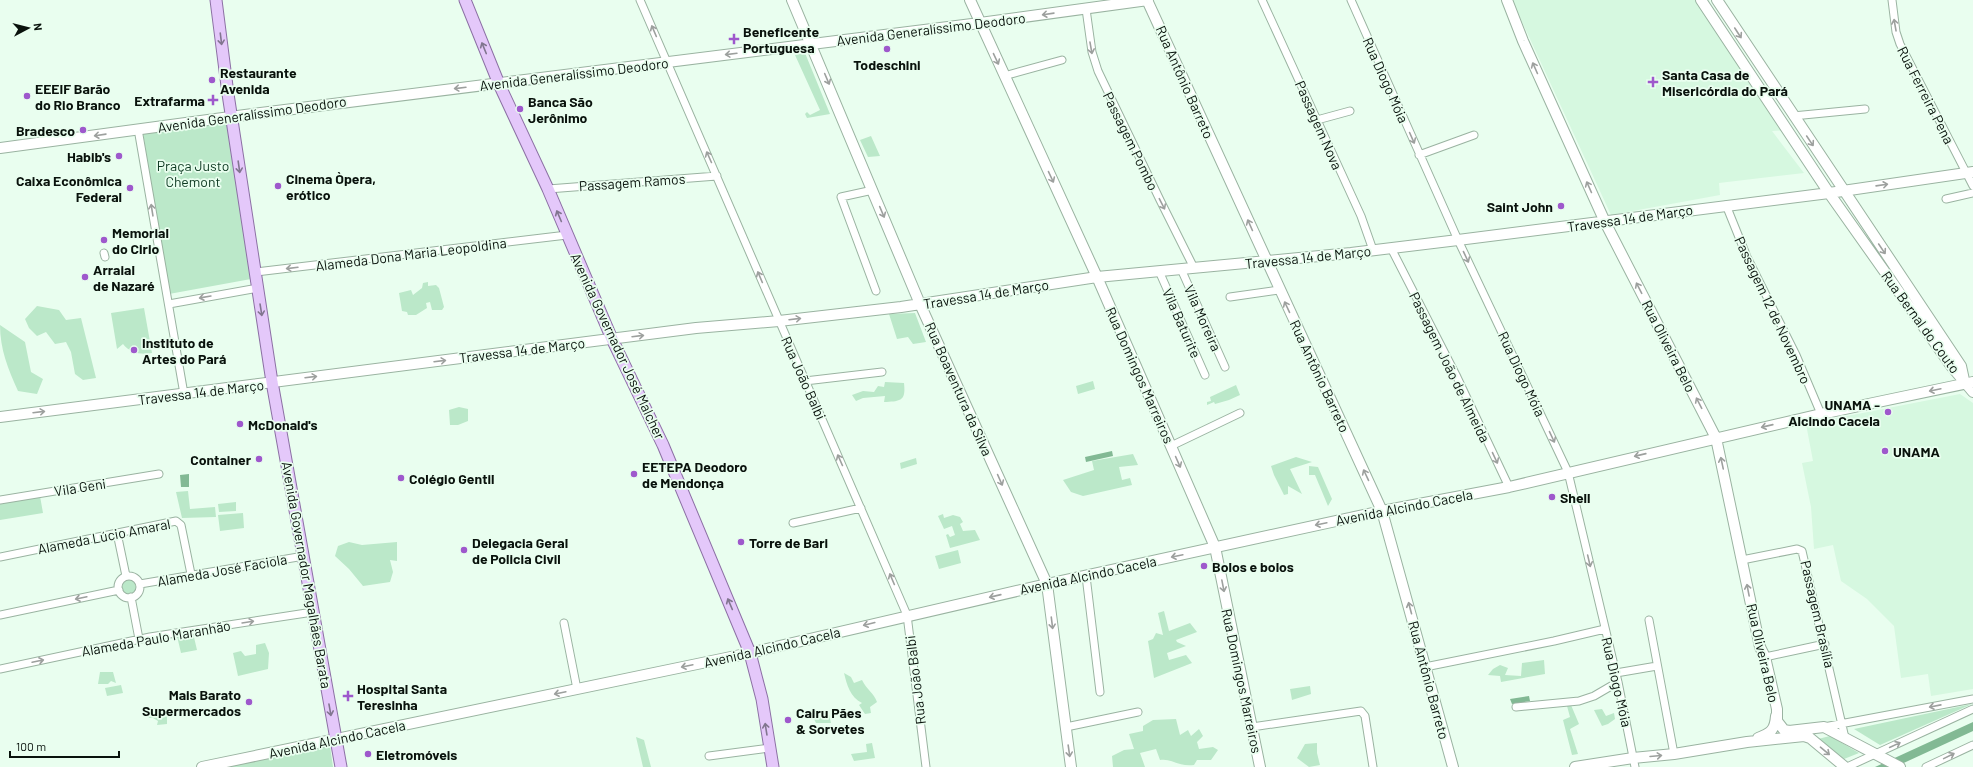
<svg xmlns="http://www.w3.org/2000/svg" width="1973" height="767" font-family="Barlow,sans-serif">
<rect width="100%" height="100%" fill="#e9feef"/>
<path fill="#d6f8e0" d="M1512,0H1705L1788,130L1772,131L1804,173L1719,183L1720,195L1611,215Z
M1960,394L1973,403V689L1931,696L1928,674L1901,678L1894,626L1867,599L1841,581L1833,545L1814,549L1811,507L1802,463L1813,461L1806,424Z"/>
<path fill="#bbe8c9" d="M805,53L830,114L807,118L805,114L807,112L810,115L820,110L795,55Z
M228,120L251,279L169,294L143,133Z
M871,136L880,156L868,157L860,140Z
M428,282V286L436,285L439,288L444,307L442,310H432L430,302L426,303L427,308L416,315H408L407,312L402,311L399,293L411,290L413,295L422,288L423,283Z
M37,306L59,310L66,320L81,318L96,378L83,380L75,374L71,352L66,342L55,344L46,332L37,336L29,328L25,319Z
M144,308L152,353C141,355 130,353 123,344L117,349L111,313Z
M915,313L926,342L913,344L908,337L897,339L889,314Z
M0,325L25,342L31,372L43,379L37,394L18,391C8,369 0,349 0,325Z
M1093,381L1095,389L1078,394L1076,386Z
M885,382L904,383C906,401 901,401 884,402L885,396L863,398L856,401L852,395L863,391L874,392L878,386L884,387Z
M1236,385L1240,395L1229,400L1215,404L1214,402L1207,405V402L1211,401L1210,397Z
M459,407L468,409V421L458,425H450L449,410Z
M1133,454L1138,465L1119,467L1122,480L1130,478L1132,485L1083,496L1071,492L1063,480L1094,470L1092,461Z
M1296,457L1312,462L1290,469L1302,494L1288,486V494L1284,495L1274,475L1271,466Z
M916,458L917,464L901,469L900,463Z
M1309,466L1318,467L1332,499L1328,506L1315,475H1309Z
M188,491L190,509L215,507L216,517L182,518L176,492Z
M40,496L43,513L0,520V502Z
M236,502V511L219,512L218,504Z
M243,513L244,528L220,531L218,515Z
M943,514L944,518L953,515L960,517L963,522L960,524L963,531L975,530L980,540L950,548L946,535L948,534L950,537L955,535L952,526L944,529L938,516Z
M349,542L362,545L397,542V561L390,560L393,572L390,582L363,586L349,569L335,556L338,546Z
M958,550L961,563L939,569L935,556Z
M120 587a9 9 0 1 1 18 0a9 9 0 1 1-18 0Z
M1164,611L1169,631L1190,623L1197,632L1176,640L1177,642L1186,646L1167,653L1169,660L1186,655L1192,663L1154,678L1148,641L1153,639L1156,633L1163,635L1158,613Z
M193,633L197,650L181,653L177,636Z
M265,643L269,653L268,669L238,676L233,653L241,651L245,656L256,654V645Z
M1544,660L1545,674L1501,682L1500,676L1488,675L1493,669L1500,665L1508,668L1505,675L1521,676L1522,663Z
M100,672H113L116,683L111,681L108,684H98Z
M844,673L851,677L854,683L862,680C867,690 874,693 877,702L870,707L871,713L865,714L859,705L862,703C850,697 847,685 844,673Z
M121,685L123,693L107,696L105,688Z
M1310,686L1311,694L1292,700L1290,689Z
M1972,704L1880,745L1854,729Z
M1571,705L1579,724L1570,729L1578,754L1572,755L1563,720L1570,717L1567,706Z
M1602,709L1606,716L1614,713L1615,719L1608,724L1602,726L1594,710Z
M163,713L167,714V724L157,725L158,721L153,718H149L147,714Z
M822,713L829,714L831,723H816L814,719Z
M1176,719L1180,735L1188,730L1191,736L1199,729L1203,736L1197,742L1199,749L1213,747L1218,750L1211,760H1197L1194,765C1178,767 1172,758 1160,760L1156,749L1140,753L1145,767H1113L1112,756L1124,750L1134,749L1129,734L1143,731V726L1153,720Z
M1830,736L1859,753L1844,759L1818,739Z
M636,737L644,740L651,767H643Z
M872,743L875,758L854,761L851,754L867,752L866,744Z
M1317,743V753L1320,765L1309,767L1297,758L1305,744Z
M330,746L333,767H227Z"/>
<path fill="#82b994" d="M1112,451L1113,456L1086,462L1085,457Z
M189,474V487H181L180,475Z
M1529,696L1530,701L1512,704L1510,699Z
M1973,722V731L1895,767H1875Z"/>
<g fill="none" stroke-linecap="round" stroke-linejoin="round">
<defs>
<path id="street" d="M640,0L907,615L926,767
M1262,0L1361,216L1373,250
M1351,0L1458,240L1568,472L1618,682L1635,767
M1892,0L1896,32L1900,44L1973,186
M1086,9L1092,52L1098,71L1160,200L1194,268
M1004,76L1062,60
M1793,116L1865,109
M1317,120L1350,111
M138,129L184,394
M1419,155L1474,135
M548,189L717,176
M873,190L841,197L876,291
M1946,199L1973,193
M1726,205L1747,257L1796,355L1821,414
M1391,248L1456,375L1509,487
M104,253L105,257
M1181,269L1225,367
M1159,271L1205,375
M256,272L567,235
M1230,297L1279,290
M169,304L258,288
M805,381L882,372
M1171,446L1240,413
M0,500L159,474
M793,523L861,508
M117,533L126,576
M0,557L176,521L181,525L191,574
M1742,560L1797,549L1802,551L1845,738
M1086,576L1100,692
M118 587a11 11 0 1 1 22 0a11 11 0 1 1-22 0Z
M140,584L304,556
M131,597L139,639
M0,615L119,590
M1649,620L1674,754
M564,623L577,689
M1765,657L1825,644
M1425,667L1554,641L1605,629
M0,669L150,637L313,612
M1616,673L1657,666
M1516,707L1579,701L1594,696L1618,682
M1066,727L1138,712
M1252,727L1361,711L1365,716L1373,767
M1824,727L1973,699
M709,756L769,748
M1847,767L1973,709
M1926,767L1973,745"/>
<path id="secondary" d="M792,0L920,304L1047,584L1071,767
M970,0L1097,277L1215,547L1260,767
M1147,0L1382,511L1453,767
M1507,0L1523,41L1605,222L1716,438L1760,647L1765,657L1777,709V721L1784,730L1789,731L1824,727L1900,767
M1701,0L1829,193L1952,367L1973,392
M1717,0L1961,366L1964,380
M0,148L245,115L980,23L1148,0
M0,417L696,328L779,321L901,307L1097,277L1351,253L1458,240L1829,193L1973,172
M1758,738C1771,733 1775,730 1776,716
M202,767L750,653L1047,584L1382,511L1509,487L1821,414L1973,382
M1575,767L1633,758L1674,754L1747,742L1804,736L1810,738L1845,767"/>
<path id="primary" d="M216,0L228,94L272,382L341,767
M465,0L499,84L548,189L612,339L663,445L750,653L762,699L773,767"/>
</defs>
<use href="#street" stroke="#9ab3a1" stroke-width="9"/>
<use href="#secondary" stroke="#9ab3a1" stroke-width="12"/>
<use href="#primary" stroke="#8c70a4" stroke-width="13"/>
<use href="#street" stroke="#fff" stroke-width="7"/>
<use href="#secondary" stroke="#fff" stroke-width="10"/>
<use href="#primary" stroke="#e4c8fa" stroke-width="11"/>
</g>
<defs><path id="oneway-shaft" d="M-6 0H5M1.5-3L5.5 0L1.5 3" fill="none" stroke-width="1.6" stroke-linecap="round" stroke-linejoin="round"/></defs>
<g stroke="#9da09e">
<use href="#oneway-shaft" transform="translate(1048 14) rotate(172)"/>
<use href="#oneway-shaft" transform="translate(1895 25) rotate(-100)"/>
<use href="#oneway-shaft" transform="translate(654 31) rotate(-113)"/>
<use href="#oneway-shaft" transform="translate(1738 33) rotate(57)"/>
<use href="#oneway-shaft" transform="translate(1091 48) rotate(80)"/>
<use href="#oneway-shaft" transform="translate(731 54) rotate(173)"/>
<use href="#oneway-shaft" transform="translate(996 59) rotate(65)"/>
<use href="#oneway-shaft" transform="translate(1535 68) rotate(-114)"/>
<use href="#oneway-shaft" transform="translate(827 79) rotate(67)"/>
<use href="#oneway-shaft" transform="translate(460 88) rotate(173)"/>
<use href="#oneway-shaft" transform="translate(100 135) rotate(172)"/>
<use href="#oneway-shaft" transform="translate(1412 138) rotate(66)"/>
<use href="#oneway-shaft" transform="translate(1810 141) rotate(56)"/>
<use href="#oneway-shaft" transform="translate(709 157) rotate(-114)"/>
<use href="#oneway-shaft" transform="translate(1051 177) rotate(65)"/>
<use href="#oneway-shaft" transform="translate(1882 185) rotate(-8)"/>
<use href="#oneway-shaft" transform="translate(1589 187) rotate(-114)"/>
<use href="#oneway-shaft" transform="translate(1162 204) rotate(63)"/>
<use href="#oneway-shaft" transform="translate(152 210) rotate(-99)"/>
<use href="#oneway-shaft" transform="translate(882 212) rotate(67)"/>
<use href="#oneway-shaft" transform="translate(1250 225) rotate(-114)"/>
<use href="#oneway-shaft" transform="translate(1882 249) rotate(56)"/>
<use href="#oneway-shaft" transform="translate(1466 257) rotate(65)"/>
<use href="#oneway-shaft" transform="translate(292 268) rotate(173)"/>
<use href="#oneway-shaft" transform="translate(760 277) rotate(-113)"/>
<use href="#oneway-shaft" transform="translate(1639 288) rotate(-117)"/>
<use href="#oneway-shaft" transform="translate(205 297) rotate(170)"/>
<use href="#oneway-shaft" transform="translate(1287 307) rotate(-115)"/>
<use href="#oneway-shaft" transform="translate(795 319) rotate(-7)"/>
<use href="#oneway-shaft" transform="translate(638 336) rotate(-7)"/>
<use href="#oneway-shaft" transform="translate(440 361) rotate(-7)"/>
<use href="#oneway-shaft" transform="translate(311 377) rotate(-7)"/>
<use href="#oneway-shaft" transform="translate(1935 390) rotate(168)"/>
<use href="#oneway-shaft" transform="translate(1699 403) rotate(-117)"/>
<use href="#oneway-shaft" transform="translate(39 412) rotate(-7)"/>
<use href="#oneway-shaft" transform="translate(1767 426) rotate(167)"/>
<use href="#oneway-shaft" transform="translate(1552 437) rotate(65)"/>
<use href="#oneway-shaft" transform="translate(1640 455) rotate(167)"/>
<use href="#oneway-shaft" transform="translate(1495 458) rotate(65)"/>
<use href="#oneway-shaft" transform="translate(840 460) rotate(-114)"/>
<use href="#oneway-shaft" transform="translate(1178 462) rotate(66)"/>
<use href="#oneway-shaft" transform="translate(1722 463) rotate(-102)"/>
<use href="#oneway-shaft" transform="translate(1366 475) rotate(-115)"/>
<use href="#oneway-shaft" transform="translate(1000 480) rotate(66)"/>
<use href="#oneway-shaft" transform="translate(1321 524) rotate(168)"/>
<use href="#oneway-shaft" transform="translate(1177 556) rotate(168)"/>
<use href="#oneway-shaft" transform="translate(1589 561) rotate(77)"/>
<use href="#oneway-shaft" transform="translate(892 579) rotate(-113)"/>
<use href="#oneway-shaft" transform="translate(1223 586) rotate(79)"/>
<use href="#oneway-shaft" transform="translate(1748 590) rotate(-101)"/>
<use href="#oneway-shaft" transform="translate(995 596) rotate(167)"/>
<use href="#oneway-shaft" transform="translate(81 598) rotate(168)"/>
<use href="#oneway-shaft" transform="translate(1410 608) rotate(-105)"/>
<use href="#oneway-shaft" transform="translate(248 622) rotate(-9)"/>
<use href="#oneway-shaft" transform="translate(1052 623) rotate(83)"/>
<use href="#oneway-shaft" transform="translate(869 624) rotate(166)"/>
<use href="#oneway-shaft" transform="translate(38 661) rotate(-12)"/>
<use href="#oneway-shaft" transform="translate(687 666) rotate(168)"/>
<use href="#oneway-shaft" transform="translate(560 693) rotate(168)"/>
<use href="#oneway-shaft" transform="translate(1935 706) rotate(169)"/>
<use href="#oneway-shaft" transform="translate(1895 745) rotate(-25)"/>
<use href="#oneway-shaft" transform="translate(1069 751) rotate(82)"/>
<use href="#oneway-shaft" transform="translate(1825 751) rotate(40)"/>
<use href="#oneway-shaft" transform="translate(1656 756) rotate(-5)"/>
<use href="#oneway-shaft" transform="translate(1949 756) rotate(-26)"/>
</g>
<g stroke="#81768f">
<use href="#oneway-shaft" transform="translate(221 39) rotate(83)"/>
<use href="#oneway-shaft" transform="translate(484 48) rotate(-112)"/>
<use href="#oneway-shaft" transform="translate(239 167) rotate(82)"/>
<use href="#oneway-shaft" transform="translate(559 216) rotate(-113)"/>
<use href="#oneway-shaft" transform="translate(261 310) rotate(81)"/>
<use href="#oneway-shaft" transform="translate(730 604) rotate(-113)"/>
<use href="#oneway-shaft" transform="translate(330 710) rotate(80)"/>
<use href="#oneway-shaft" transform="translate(766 729) rotate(-99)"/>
</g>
<g fill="#9e58cc" stroke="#e9feef" stroke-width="1.5">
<path d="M732 33h4v4h4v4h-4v4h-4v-4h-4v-4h4z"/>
<circle cx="887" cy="49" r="4"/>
<circle cx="212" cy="80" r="4"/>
<path d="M1651 76h4v4h4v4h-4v4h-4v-4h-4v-4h4z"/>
<circle cx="27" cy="96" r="4"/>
<path d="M211 94h4v4h4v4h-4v4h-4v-4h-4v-4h4z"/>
<circle cx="520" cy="109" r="4"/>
<circle cx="83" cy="130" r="4"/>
<circle cx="119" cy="156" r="4"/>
<circle cx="278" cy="186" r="4"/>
<circle cx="130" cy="188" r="4"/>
<circle cx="1561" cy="206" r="4"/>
<circle cx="104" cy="240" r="4"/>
<circle cx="85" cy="277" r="4"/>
<circle cx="134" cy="350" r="4"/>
<circle cx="1888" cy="412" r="4"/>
<circle cx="240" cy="424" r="4"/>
<circle cx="1885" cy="451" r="4"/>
<circle cx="259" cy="459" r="4"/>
<circle cx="634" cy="474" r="4"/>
<circle cx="401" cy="478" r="4"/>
<circle cx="1552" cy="497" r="4"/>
<circle cx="741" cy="542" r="4"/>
<circle cx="464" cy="550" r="4"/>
<circle cx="1204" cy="566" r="4"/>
<path d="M346 690h4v4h4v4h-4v4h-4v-4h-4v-4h4z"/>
<circle cx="249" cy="702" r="4"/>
<circle cx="788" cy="720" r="4"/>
<circle cx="368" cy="754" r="4"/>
</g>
<g text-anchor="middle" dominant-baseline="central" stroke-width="3.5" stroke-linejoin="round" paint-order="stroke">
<g font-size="14" fill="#09120c" stroke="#e9feef">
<text transform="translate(931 29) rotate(-7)">Avenida Generalíssimo Deodoro</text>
<text transform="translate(574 74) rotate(-7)">Avenida Generalíssimo Deodoro</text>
<text transform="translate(1386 80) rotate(66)">Rua Diogo Móia</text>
<text transform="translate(1185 82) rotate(66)">Rua Antônio Barreto</text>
<text transform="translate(1926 95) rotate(63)">Rua Ferreira Pena</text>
<text transform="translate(252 114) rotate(-8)">Avenida Generalíssimo Deodoro</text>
<text transform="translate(1319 125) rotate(66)">Passagem Nova</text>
<text transform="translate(1131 141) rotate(64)">Passagem Pombo</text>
<text transform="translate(632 182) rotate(-4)">Passagem Ramos</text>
<text transform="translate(1630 218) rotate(-8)">Travessa 14 de Março</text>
<text transform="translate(411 254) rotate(-7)">Alameda Dona Maria Leopoldina</text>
<text transform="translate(1308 257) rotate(-6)">Travessa 14 de Março</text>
<text transform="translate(986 294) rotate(-9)">Travessa 14 de Março</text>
<text transform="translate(1773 310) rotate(65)">Passagem 12 de Novembro</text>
<text transform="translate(1203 318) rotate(66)">Vila Moreira</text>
<text transform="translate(1921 322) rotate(54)">Rua Bernal do Couto</text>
<text transform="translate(1182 323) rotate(66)">Vila Baturite</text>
<text transform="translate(618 346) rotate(65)">Avenida Governador José Malcher</text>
<text transform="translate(1669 346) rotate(63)">Rua Oliveira Belo</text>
<text transform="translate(522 350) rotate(-7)">Travessa 14 de Março</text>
<text transform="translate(1450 367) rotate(64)">Passagem João de Almeida</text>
<text transform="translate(1522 374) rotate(65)">Rua Diogo Móia</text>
<text transform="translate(1140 375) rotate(66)">Rua Domingos Marreiros</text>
<text transform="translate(1320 376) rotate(65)">Rua Antônio Barreto</text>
<text transform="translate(804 378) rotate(66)">Rua João Balbi</text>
<text transform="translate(959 389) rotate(66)">Rua Boaventura da Silva</text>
<text transform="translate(201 392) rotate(-7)">Travessa 14 de Março</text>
<text transform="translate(80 487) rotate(-9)">Vila Geni</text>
<text transform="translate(1404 507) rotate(-11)">Avenida Alcindo Cacela</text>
<text transform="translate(104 536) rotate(-11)">Alameda Lúcio Amaral</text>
<text transform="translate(222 570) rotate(-10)">Alameda José Faciola</text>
<text transform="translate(307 575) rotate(80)">Avenida Governador Magalhães Barata</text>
<text transform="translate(1088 575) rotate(-12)">Avenida Alcindo Cacela</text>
<text transform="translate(1818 614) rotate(77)">Passagem Brasília</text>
<text transform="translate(156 638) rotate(-10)">Alameda Paulo Maranhão</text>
<text transform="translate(772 647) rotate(-13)">Avenida Alcindo Cacela</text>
<text transform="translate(1763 653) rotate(77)">Rua Oliveira Belo</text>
<text transform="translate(915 680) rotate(-97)">Rua João Balbi</text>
<text transform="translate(1429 680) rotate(75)">Rua Antônio Barreto</text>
<text transform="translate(1242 681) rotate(78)">Rua Domingos Marreiros</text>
<text transform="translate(1617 682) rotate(77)">Rua Diogo Móia</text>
<text transform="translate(337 739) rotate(-12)">Avenida Alcindo Cacela</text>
</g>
<g font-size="14" font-weight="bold" fill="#09120c" stroke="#e9feef" text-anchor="start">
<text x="743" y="31">Beneficente<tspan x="743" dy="16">Portuguesa</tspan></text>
<text x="887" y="64" text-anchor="middle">Todeschini</text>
<text x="220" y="72">Restaurante<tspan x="220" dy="16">Avenida</tspan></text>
<text x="1662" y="74">Santa Casa de<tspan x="1662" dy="16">Misericórdia do Pará</tspan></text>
<text x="35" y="88">EEEIF Barão<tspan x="35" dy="16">do Rio Branco</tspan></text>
<text x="205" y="100" text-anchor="end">Extrafarma</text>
<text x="528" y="101">Banca São<tspan x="528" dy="16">Jerônimo</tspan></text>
<text x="75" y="130" text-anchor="end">Bradesco</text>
<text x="111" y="156" text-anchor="end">Habib's</text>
<text x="286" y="178">Cinema Òpera,<tspan x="286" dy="16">erótico</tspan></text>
<text x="122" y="180" text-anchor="end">Caixa Econômica<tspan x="122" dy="16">Federal</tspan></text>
<text x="1553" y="206" text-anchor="end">Saint John</text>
<text x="112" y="232">Memorial<tspan x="112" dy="16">do Cirio</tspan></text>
<text x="93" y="269">Arraial<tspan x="93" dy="16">de Nazaré</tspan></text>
<text x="142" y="342">Instituto de<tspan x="142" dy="16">Artes do Pará</tspan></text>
<text x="1880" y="404" text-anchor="end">UNAMA -<tspan x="1880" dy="16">Alcindo Cacela</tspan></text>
<text x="248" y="424">McDonald's</text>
<text x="1893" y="451">UNAMA</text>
<text x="251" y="459" text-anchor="end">Container</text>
<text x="642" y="466">EETEPA Deodoro<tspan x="642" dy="16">de Mendonça</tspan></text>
<text x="409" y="478">Colégio Gentil</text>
<text x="1560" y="497">Shell</text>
<text x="472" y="542">Delegacia Geral<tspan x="472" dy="16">de Policia Civil</tspan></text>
<text x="749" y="542">Torre de Bari</text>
<text x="1212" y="566">Bolos e bolos</text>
<text x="357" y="688">Hospital Santa<tspan x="357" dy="16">Teresinha</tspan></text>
<text x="241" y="694" text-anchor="end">Mais Barato<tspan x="241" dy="16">Supermercados</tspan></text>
<text x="796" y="712">Cairu Pães<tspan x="796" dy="16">&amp; Sorvetes</tspan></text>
<text x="376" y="754">Eletromóveis</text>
</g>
<g font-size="14" fill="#0c3820" stroke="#e9feef">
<text x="193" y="165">Praça Justo<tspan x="193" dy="16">Chemont</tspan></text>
</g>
</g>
<g transform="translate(28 28) rotate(83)" stroke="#e9feef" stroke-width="3" paint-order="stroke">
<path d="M0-3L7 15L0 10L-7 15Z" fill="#09120c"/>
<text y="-6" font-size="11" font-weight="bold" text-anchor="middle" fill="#09120c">N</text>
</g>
<path d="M10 751v6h109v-6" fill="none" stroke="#09120c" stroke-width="2"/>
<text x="16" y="751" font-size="12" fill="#09120c" stroke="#e9feef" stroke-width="3" paint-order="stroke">100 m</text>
</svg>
